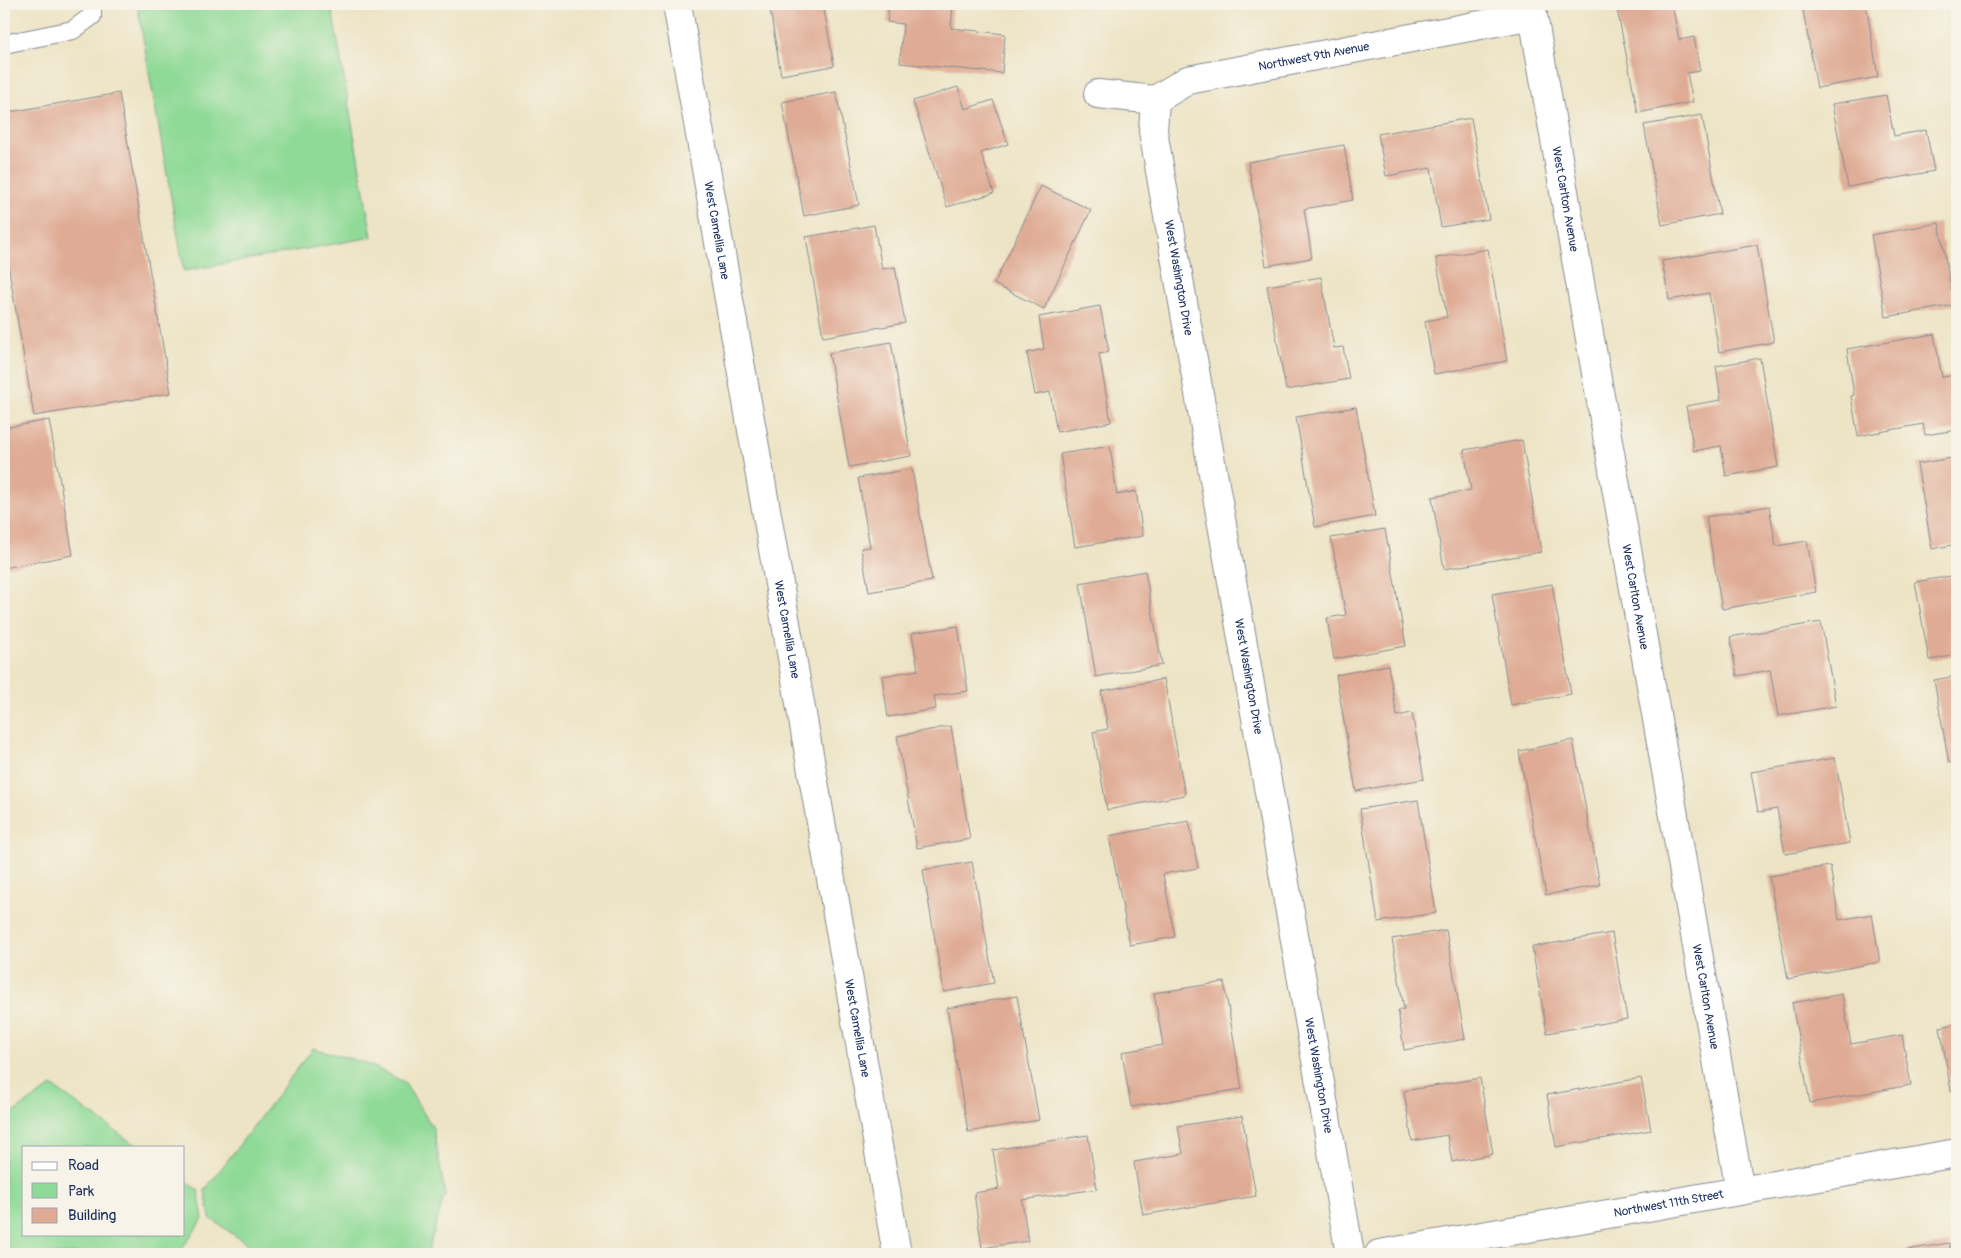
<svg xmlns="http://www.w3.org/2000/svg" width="1961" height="1258" font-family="Pangolin,sans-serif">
<rect width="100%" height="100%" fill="#f7f3e8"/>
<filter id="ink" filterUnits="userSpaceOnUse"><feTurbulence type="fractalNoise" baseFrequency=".02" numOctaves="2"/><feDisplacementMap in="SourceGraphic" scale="10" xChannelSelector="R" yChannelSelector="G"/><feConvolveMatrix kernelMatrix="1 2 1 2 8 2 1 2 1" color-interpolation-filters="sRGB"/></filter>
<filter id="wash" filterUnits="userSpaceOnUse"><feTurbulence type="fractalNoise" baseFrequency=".0096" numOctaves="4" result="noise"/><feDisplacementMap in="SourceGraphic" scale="20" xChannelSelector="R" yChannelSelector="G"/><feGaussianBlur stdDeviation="1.12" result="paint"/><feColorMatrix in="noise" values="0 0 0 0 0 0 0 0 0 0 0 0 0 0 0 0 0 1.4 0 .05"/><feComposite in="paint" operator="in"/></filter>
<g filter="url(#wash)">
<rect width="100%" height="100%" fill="#ede4c5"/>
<path fill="#8fda96" stroke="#55847a" d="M137,4H331L372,237L184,271Z
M313,1048L366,1063L404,1082L433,1128L445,1194L427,1254H261L210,1218L205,1190Z
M52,1086L138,1147H24V1234H184V1180L198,1190L203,1219L178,1254H4V1119Z"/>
<g id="blocks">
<path fill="#dfab94" d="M769,4H823L834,66L781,75Z
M889,4H953L951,28L1005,34L1002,73L900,63L903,24L887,22Z
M1616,4H1672L1679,40L1694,37L1700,71L1687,73L1693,102L1638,113Z
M1802,4H1866L1878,77L1817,88Z
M958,87L965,109L993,100L1008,144L981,153L994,193L947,207L913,101Z
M836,92L859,205L804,216L782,102Z
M119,93L171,393L34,416L4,241V113Z
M1886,95L1894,136L1926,130L1934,171L1848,187L1832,104Z
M1702,115L1720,214L1662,225L1644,125Z
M1471,118L1489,219L1441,227L1431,168L1386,176L1378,134Z
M1344,145L1353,200L1304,209L1312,258L1266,266L1248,162Z
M1041,186L1091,210L1044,309L994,284Z
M1939,223L1954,305L1886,317L1871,235Z
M874,225L882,269L895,267L905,323L823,337L806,237Z
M1757,245L1774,342L1719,352L1709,293L1669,300L1662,261Z
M1488,249L1507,361L1434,374L1425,321L1447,317L1436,258Z
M1321,277L1334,348L1343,347L1349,379L1286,390L1267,286Z
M1100,306L1109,352L1099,354L1111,422L1057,432L1050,392L1035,395L1027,353L1044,349L1039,317Z
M1934,334L1942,377L1957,375V430L1925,435L1923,424L1858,436L1851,396L1854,395L1847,349Z
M891,342L911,456L849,467L829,353Z
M1760,358L1778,467L1726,476L1721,446L1694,451L1686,406L1721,400L1716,366Z
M1356,407L1375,516L1315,527L1296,417Z
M49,420L73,555L4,568V428Z
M1522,440L1541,552L1444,569L1432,497L1471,490L1464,450Z
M1110,446L1117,495L1136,491L1143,536L1075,547L1060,454Z
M1957,457V544L1932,549L1917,464Z
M912,469L932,581L869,592L861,548L870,547L858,478Z
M1769,506L1776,546L1807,541L1816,592L1722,609L1706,517Z
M1385,529L1406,646L1334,659L1327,618L1346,615L1331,538Z
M1145,571L1162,665L1096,677L1080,583Z
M1957,575V655L1929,660L1915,582Z
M1552,584L1571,694L1511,705L1492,594Z
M1821,622L1836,706L1778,716L1770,670L1737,676L1730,637Z
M958,626L968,691L934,696L936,709L888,717L882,676L918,670L912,633Z
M1388,665L1397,716L1412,713L1424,779L1356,791L1336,675Z
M1957,676V761L1949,763L1934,680Z
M1164,679L1185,795L1107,810L1093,732L1108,729L1101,691Z
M951,726L970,839L917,848L897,736Z
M1573,740L1600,885L1546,895L1519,751Z
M1835,758L1850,843L1785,854L1777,809L1758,812L1751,772Z
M1418,800L1436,913L1378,922L1360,809Z
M1189,821L1198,868L1163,874L1175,937L1130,945L1109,836Z
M972,862L994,983L944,992L923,870Z
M1830,866L1839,920L1872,914L1880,962L1788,979L1769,876Z
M1446,930L1465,1039L1404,1050L1398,1010L1404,1009L1392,939Z
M1612,933L1627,1019L1547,1033L1532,947Z
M1224,982L1242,1089L1131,1107L1122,1052L1163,1045L1154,993Z
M1842,994L1851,1044L1902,1035L1911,1085L1810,1103L1792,1003Z
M1017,996L1039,1120L968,1132L947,1008Z
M1957,1024V1089L1951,1091L1940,1027Z
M1480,1078L1493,1154L1452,1162L1447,1135L1412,1141L1404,1091Z
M1641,1078L1651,1130L1556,1147L1547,1095Z
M1242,1116L1256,1196L1143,1215L1134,1162L1183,1154L1178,1126Z
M1088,1135L1097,1189L1022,1200L1028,1241L982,1248L974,1193L999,1189L993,1150Z
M1949,1243L1951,1254H1889V1253Z"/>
</g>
</g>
<g filter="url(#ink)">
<use href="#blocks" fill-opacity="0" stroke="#848a92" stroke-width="1"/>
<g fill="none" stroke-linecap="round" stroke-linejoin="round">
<defs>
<path id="service" d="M4,44L73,30L92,16V4"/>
<g id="minor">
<path id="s1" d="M677,4L897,1254"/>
<path id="s2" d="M1531,4L1740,1191"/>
<path id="s3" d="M1098,94L1155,100L1188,80L1533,15"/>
<path id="s4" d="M1155,100L1153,131L1350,1254"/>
<path id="s5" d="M1379,1254L1957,1153"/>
</g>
</defs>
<use href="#service" stroke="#848a92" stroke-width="20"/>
<use href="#minor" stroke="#848a92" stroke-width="30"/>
<use href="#service" stroke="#fff" stroke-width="18"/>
<use href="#minor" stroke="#fff" stroke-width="28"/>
</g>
</g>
<g text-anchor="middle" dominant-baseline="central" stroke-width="4" stroke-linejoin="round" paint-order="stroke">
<g font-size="12" fill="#1b2f5e" stroke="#f7f3e8">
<text stroke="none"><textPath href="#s3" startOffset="224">Northwest 9th Avenue</textPath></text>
<text stroke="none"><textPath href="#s2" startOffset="198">West Carlton Avenue</textPath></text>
<text stroke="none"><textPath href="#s1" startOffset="230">West Camellia Lane</textPath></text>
<text stroke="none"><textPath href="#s4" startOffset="180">West Washington Drive</textPath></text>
<text stroke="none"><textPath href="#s2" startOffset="602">West Carlton Avenue</textPath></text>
<text stroke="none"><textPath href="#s1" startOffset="635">West Camellia Lane</textPath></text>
<text stroke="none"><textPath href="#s4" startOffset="585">West Washington Drive</textPath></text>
<text stroke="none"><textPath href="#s2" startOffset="1008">West Carlton Avenue</textPath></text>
<text stroke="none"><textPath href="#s1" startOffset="1040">West Camellia Lane</textPath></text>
<text stroke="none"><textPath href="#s4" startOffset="990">West Washington Drive</textPath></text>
<text stroke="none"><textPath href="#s5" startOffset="294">Northwest 11th Street</textPath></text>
</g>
</g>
<rect width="1961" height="1258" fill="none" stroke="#f7f3e8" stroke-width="20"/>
<rect x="22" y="1146" width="162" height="90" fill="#f7f3e8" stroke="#9fa5b1"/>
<rect x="32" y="1162" width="25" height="8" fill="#ffffff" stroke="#9fa5b1"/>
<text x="68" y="1170" font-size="15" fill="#1b2f5e">Road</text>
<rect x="32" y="1183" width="25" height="15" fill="#8fda96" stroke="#9fa5b1"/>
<text x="68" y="1196" font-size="15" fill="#1b2f5e">Park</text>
<rect x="32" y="1208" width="25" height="15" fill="#dfab94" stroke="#9fa5b1"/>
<text x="68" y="1220" font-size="15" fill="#1b2f5e">Building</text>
</svg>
